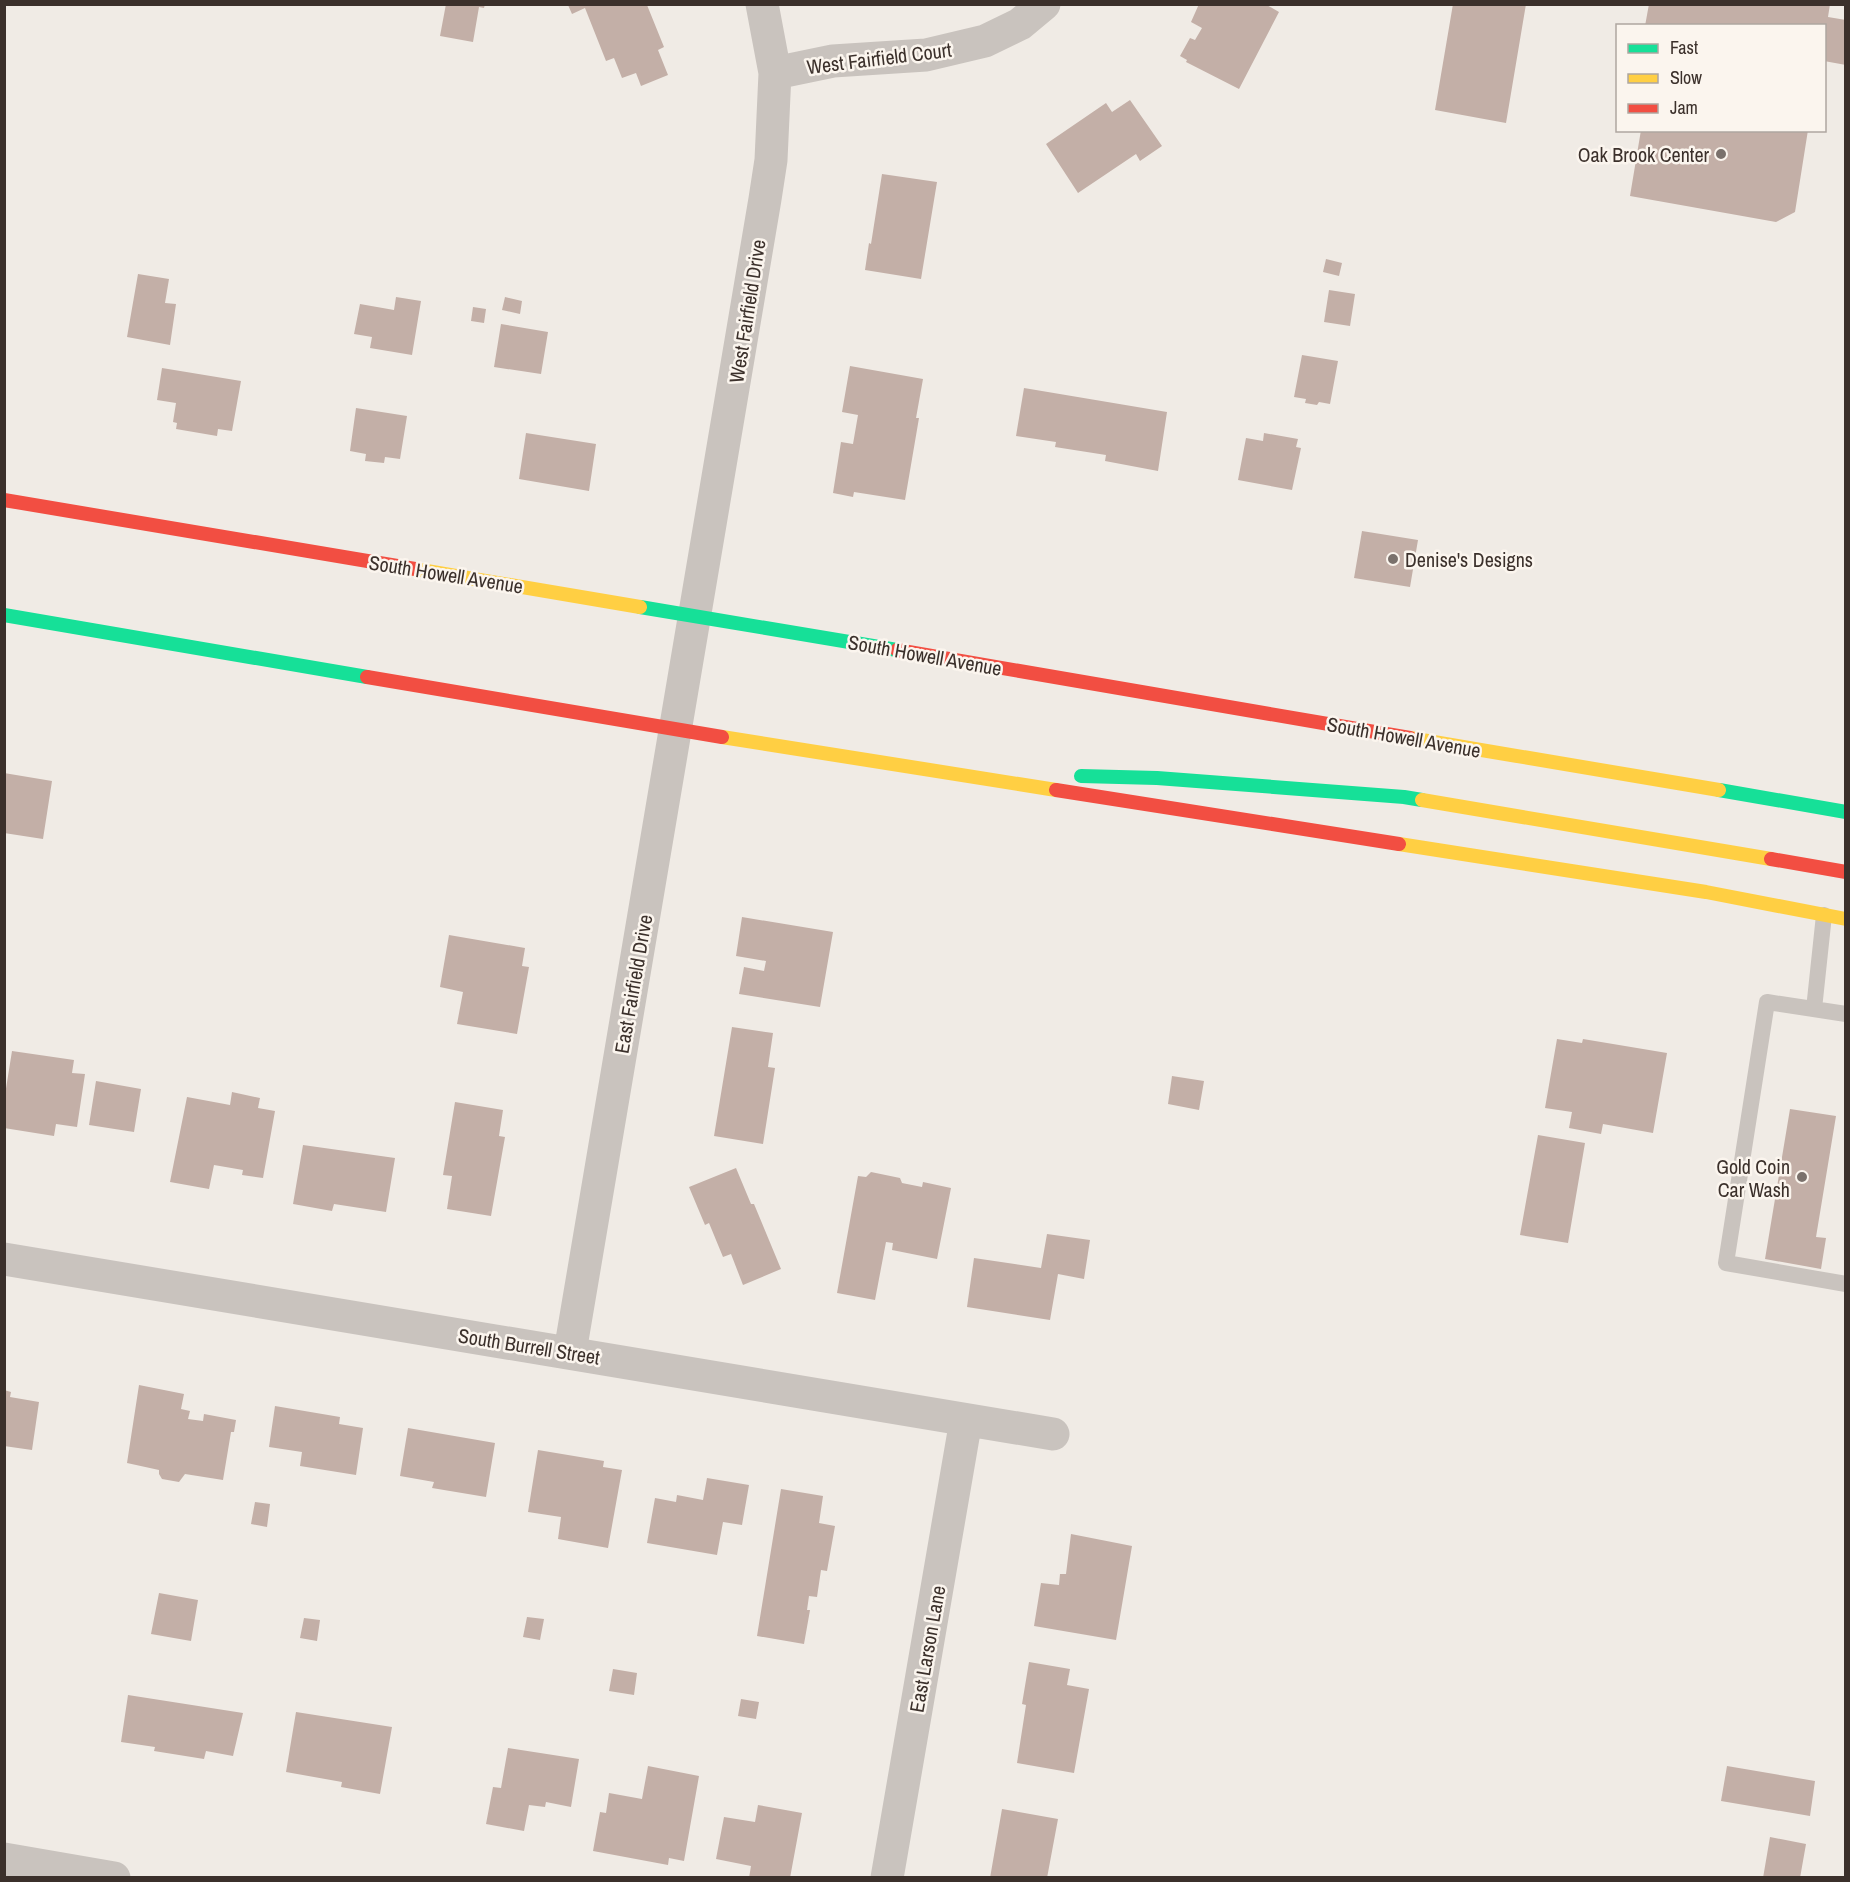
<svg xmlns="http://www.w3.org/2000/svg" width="1850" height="1882" font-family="'Archivo Narrow',sans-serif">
<rect width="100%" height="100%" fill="#f0ebe5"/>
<path fill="#c3afa7" d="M446,4H485L484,8L479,7L473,42L440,36Z
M1199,4H1265L1279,12L1239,89L1186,62L1187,60L1180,56L1190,38L1195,40L1202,28L1191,22Z
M1453,4H1526L1506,123L1435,110Z
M1649,4H1830L1828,17L1846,20V65L1824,61V26H1645Z
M568,5H647L664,47L658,50L668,75L641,86L636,73L622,78L614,58L606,61L585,8L572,14Z
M1130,100L1162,146L1140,161L1136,154L1078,193L1046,144L1106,103L1112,112Z
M1641,130H1808L1795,212L1776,222L1630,196Z
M882,174L937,182L921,279L865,270L869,243L871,244Z
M1326,259L1342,263L1339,276L1323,272Z
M138,274L169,279L165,303L176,304L170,345L127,337Z
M1329,290L1355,294L1350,326L1324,322Z
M396,297L421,301L412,355L370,348L372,337L354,334L360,304L394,310Z
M505,297L522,301L520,314L502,310Z
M473,307L486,309L484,323L471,321Z
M501,324L548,332L541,374L494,367Z
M1302,355L1338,361L1330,404L1319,402L1317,405L1305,403L1306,399L1294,397Z
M850,366L923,379L916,418H919L905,500L854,492L853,497L833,493L841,442L853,444L858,415L842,412Z
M162,368L241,381L232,431L218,429L217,436L176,429L177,423L173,422L176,403L157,400Z
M1024,388L1167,412L1158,471L1105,461L1106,455L1055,447L1056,442L1016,436Z
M356,408L407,416L400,459L385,457L384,463L365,461L366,454L350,451Z
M526,433L596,444L589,491L519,479Z
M1264,433L1298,439L1296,447L1301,448L1292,490L1238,480L1246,438L1263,441Z
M1362,531L1418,540L1410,587L1354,578Z
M4,773L52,781L43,839L4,833Z
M742,917L833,932L820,1007L739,994L744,967L764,971L766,961L736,956Z
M449,935L525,948L522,966L529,967L517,1034L457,1024L463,992L440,987Z
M732,1027L773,1033L768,1067L775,1068L763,1144L714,1136Z
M1557,1039L1582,1043L1583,1039L1667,1053L1653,1133L1603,1124L1601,1134L1569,1128L1572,1112L1545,1108Z
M12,1051L74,1060L72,1073L85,1074L77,1127L56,1124L54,1136L4,1128V1101Z
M1172,1076L1204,1081L1199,1110L1168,1104Z
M96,1081L141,1089L134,1132L89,1125Z
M232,1092L260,1098L258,1108L275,1111L263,1178L242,1175L243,1170L214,1165L209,1189L170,1182L187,1097L230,1105Z
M455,1102L503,1110L499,1136L505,1137L491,1216L447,1209L452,1176L443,1175Z
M1790,1109L1836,1116L1816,1237L1826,1238L1821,1269L1765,1259Z
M1538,1135L1585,1143L1568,1243L1520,1235Z
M303,1145L395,1158L386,1212L334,1204L332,1211L293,1204Z
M736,1168L751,1204H754L781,1269L743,1285L731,1254L723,1257L709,1223L705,1225L689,1187Z
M871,1172L900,1178L902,1183L922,1187L923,1182L951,1188L937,1259L892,1250L893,1243L886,1242L875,1300L837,1293L858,1176L866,1177Z
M1047,1234L1090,1240L1084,1279L1058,1274L1050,1320L967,1307L974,1258L1041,1268Z
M139,1385L184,1394L181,1409L190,1411L188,1419L203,1421L204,1414L236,1420L234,1432H231L223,1480L185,1474L179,1482L162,1479L159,1474V1470L127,1463Z
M4,1390L11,1392L10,1397L39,1402L32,1450L4,1446Z
M275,1406L340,1417L339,1424L363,1428L356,1475L300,1466L302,1452L269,1447Z
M408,1428L495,1443L486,1497L432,1488L434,1482L400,1476Z
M538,1450L604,1461L603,1467L622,1470L608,1548L558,1539L561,1517L528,1512Z
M707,1478L749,1485L742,1525L723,1522L717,1555L647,1543L655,1498L676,1502L677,1495L703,1500Z
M781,1489L823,1496L819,1523L835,1526L827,1571L821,1570L817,1597L809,1596L807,1610H810L804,1644L757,1636Z
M255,1502L270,1504L267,1527L251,1524Z
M1071,1534L1132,1546L1116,1640L1034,1626L1041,1583L1059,1585L1060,1574H1066Z
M159,1593L198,1600L191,1641L151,1634Z
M527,1617L544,1619L540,1640L523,1637Z
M304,1618L320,1620L317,1641L300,1638Z
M1029,1662L1070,1669L1067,1685L1089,1689L1074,1773L1017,1763L1026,1705L1022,1704Z
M613,1669L637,1673L634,1695L609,1691Z
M128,1695L243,1713L233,1756L206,1751L204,1759L154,1751L155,1747L121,1742Z
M741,1699L759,1702L756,1719L738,1716Z
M296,1712L392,1727L380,1794L341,1787L342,1782L286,1772Z
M508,1748L579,1759L571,1807L546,1802L545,1807L529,1805L524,1831L486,1824L493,1787L501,1788Z
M648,1766L699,1776L684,1861L669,1858L668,1865L593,1851L600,1812L606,1813L609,1793L642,1799Z
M1727,1766L1815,1781L1810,1816L1721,1801Z
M758,1805L802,1813L790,1878H749L751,1866L716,1859L724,1817L755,1822Z
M1002,1809L1058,1819L1047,1878H990Z
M1770,1837L1806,1844L1800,1878H1763Z"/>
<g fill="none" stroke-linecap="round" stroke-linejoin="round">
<path stroke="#c9c3be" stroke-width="16" d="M1814,1009L1824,915
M1846,1014L1767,1002L1726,1263L1846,1284"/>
<path stroke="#c9c3be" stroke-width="33" d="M775,73L833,61L926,55L985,41L1020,24L1044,4
M4,1259L1053,1434
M570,1352C635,968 702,584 765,199L771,160L775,73L762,4
M4,1859L114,1878
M887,1878L966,1420"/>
<path stroke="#16e098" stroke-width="14" d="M640,607L897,650
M4,615L367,677
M1081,776L1157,778L1404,797L1422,800
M1719,790L1846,812"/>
<path stroke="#ffcf43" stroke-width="14" d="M415,569L640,607
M722,737L1056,790
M1410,738L1719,790
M1422,800L1771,859
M1399,844L1706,892L1846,919"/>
<path stroke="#f24e42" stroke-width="14" d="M4,500L415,569
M897,650L1410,738
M367,677L722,737
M1056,790L1399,844
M1771,859L1846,872"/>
</g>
<g fill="#7a716c" stroke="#fbf5ee" stroke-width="2">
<circle cx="1721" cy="154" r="6"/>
<circle cx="1393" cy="559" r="6"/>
<circle cx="1802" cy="1177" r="6"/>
</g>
<g text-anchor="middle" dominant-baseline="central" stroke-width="5" stroke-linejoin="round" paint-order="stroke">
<g font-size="20" fill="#3b302b" stroke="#fbf5ee">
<text transform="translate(879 58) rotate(-7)">West Fairfield Court</text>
<text transform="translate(747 311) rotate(-81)">West Fairfield Drive</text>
<text transform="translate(446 574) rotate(9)">South Howell Avenue</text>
<text transform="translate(925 655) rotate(10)">South Howell Avenue</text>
<text transform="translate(1404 737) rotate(10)">South Howell Avenue</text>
<text transform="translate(633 984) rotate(-80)">East Fairfield Drive</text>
<text transform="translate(529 1346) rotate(9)">South Burrell Street</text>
<text transform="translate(927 1649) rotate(-80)">East Larson Lane</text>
</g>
<g font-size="20" fill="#3b302b" stroke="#fbf5ee" text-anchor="end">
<text x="1709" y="154">Oak Brook Center</text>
<text x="1405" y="559" text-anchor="start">Denise's Designs</text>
<text x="1790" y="1166">Gold Coin<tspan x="1790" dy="23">Car Wash</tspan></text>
</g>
</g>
<rect width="1850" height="1882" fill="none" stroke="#3b302b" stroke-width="12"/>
<rect x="1616" y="24" width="210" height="108" fill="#fbf5ee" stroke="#aea6a0" stroke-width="1.5"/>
<rect x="1628" y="44" width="30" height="9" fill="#16e098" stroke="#aea6a0" stroke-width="1.5"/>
<text x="1670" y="54" font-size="18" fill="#3b302b">Fast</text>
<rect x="1628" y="74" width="30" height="9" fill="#ffcf43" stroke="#aea6a0" stroke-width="1.5"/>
<text x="1670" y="84" font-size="18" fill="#3b302b">Slow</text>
<rect x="1628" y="104" width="30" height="9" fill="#f24e42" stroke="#aea6a0" stroke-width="1.5"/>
<text x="1670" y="114" font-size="18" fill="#3b302b">Jam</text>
</svg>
